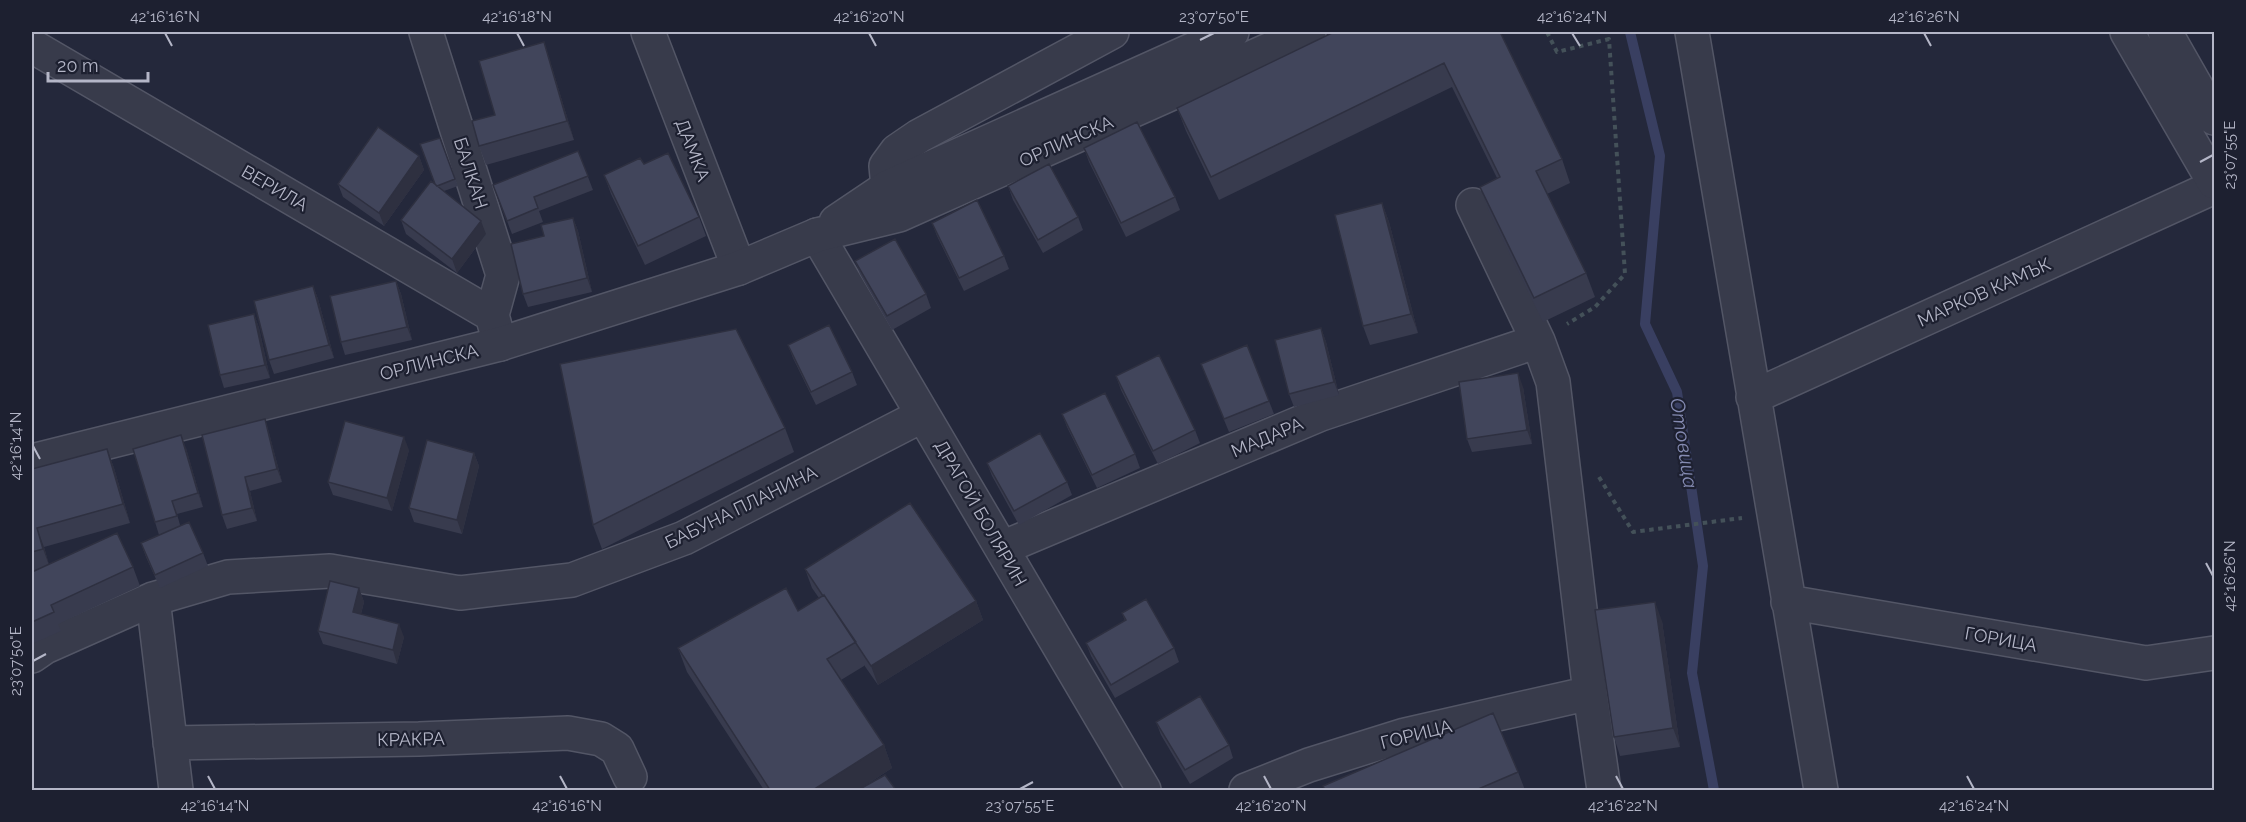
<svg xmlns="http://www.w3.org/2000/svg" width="2246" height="822" font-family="Raleway,sans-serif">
<rect width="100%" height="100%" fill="#24283b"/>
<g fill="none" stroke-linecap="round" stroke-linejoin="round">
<path stroke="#393f61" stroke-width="10" d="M1630,32L1660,156L1645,324L1677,392L1703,566L1692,673L1714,790"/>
<defs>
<path id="minor" d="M426,32L503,275L492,315
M648,32L739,268
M1692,32L1821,790
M32,46L492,315L500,344
M1473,205L1538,341L1553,382L1590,693L1604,790
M897,212L888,187L886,166L897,151L919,136L1112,32
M817,235L1144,790
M1753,397L2214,187
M1002,548L1321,414L1538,341
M153,599L176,790
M1788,602L2146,663L2214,653
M32,656L45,647L153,599L228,577L330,571L460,593L572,580L684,538L923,415
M170,743L419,739L568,733L601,739L617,749L630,777
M1246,790L1309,765L1405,735L1590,693"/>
<path id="tertiary" d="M2127,32L2214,182
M2165,32L2214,118
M836,222L888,187L1232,32
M32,461L500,344L739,268L817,235L899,215L1309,32"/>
</defs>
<use href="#minor" stroke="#535666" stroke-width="36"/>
<use href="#tertiary" stroke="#535666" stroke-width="36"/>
<path stroke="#445159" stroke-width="4" stroke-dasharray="4.5 4.5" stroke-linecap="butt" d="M1547,32L1557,52L1609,39L1625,274L1595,307L1567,324
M1599,477L1633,532L1742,518"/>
<use href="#minor" stroke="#383b4b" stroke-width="33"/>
<use href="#tertiary" stroke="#383b4b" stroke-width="33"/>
</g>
<path fill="#383b4e" d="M1500,32L1562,159L1570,183L1547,194L1586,273L1595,297L1543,322L1489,211L1480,187L1497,178L1452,87L1219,200L1186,131L1177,108Z
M544,42L550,61L574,140L486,165L479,146Z
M440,138L458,186L444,191L486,234L457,273L406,234L401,220L435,184Z
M1084,148L1175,197L1180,210L1126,237L1089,162Z
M578,151L593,190L539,211L543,222L512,234L493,185Z
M419,156L424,170L384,226L343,197L338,184Z
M644,164L699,217L706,236L645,265L611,194L604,175Z
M1008,186L1078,217L1083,230L1043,253L1013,200Z
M1382,203L1389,222L1418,333L1370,345L1363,326Z
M573,218L578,231L592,292L528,307L523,294L544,236Z
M932,223L1004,256L1009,269L964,291L937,236Z
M855,261L926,294L931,308L892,330L860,274Z
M396,281L401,294L412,340L345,355L341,342Z
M313,286L318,299L334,358L274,374L269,360Z
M254,314L259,328L270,378L224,388L220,375Z
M1321,328L1326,342L1339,395L1294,407L1289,394Z
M788,345L852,372L857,385L816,405L793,358Z
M1201,364L1269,401L1274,414L1229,432Z
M1116,376L1195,430L1200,443L1158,464L1121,390Z
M1523,387L1532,444L1472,452L1467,439Z
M1062,414L1135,454L1140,468L1097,488L1067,427Z
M265,419L269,433L282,482L250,491L257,521L227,529L222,515Z
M785,428L794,452L602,549L593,525Z
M186,448L203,507L177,514L180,525L203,553L208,566L160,588L146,557L141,543L159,535L155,522Z
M107,449L114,468L130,523L44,547L49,565L133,567L140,586L58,624L61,631L32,644V469Z
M409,450L392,511L333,495L328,482Z
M474,453L479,466L462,534L414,522L409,508Z
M987,463L1067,482L1072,495L1019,525L992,476Z
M805,569L976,601L983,620L878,685L864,665V666L841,680L884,745L892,768L860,789L896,790H764L687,672L678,648L798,611L819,598L812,588Z
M359,588L364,602L361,614L404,637L397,664L323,644L318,631Z
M1122,613L1174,648L1179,662L1115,698L1091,656L1086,643L1125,621Z
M1662,621L1680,747L1620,756L1614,737Z
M1156,722L1229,745L1233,758L1190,784L1161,735Z
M1518,772L1525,790H1325Z"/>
<path fill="#2e3040" d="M544,42L550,61L574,140L567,121Z
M419,156L424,170L384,226L379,213Z
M1382,203L1389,222L1418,333L1411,314Z
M573,218L578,231L592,292L587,278Z
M481,221L486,234L457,273L452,259Z
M396,281L401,294L412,340L407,327Z
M313,286L318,299L334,358L329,345Z
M254,314L259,328L270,378L265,365Z
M1321,328L1326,342L1339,395L1334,382Z
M1518,373L1523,387L1532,444L1527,430Z
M265,419L269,433L282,482L277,469Z
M181,435L186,448L203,507L198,493Z
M404,437L409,450L392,511L387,498Z
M107,449L114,468L130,523L123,504Z
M474,453L479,466L462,534L457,520Z
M245,477L250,491L257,521L252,508Z
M37,528L44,547L50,568L43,549Z
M359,588L364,602L358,625L353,612Z
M976,601L983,620L878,685L871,666Z
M1655,602L1662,621L1680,747L1673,728Z
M399,624L404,637L397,664L393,650Z
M884,745L892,768L858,790H813Z"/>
<path fill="#41455b" stroke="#2e3040" stroke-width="1.5" d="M1334,32H1500L1562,159L1536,171L1586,273L1534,298L1480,187L1500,177L1444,63L1211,177L1177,108Z
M544,42L567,121L479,146L472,121L495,115L479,61Z
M1137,122L1175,197L1121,223L1084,148Z
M378,127L419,156L379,213L338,184Z
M440,138L455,179L437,186L435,184L420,144Z
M578,151L588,176L534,197L538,208L507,221L493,185Z
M668,153L699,217L638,246L604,175L640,158L644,164Z
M1049,164L1078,217L1038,240L1008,186Z
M431,181L481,221L452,259L401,220Z
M977,200L1004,256L959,278L932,223Z
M1382,203L1411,314L1363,326L1335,215Z
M573,218L587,278L523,294L511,244L544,236L541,225Z
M895,239L926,294L887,316L855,261Z
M396,281L407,327L341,342L330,296Z
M313,286L329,345L269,360L254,301Z
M254,314L265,365L220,375L208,325Z
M829,325L852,372L811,392L788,345Z
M1321,328L1334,382L1289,394L1275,340Z
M736,329L785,428L593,525L560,364Z
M1247,345L1269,401L1224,419L1201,364Z
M1159,355L1195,430L1153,451L1116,376Z
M1518,373L1527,430L1467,439L1459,382Z
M1105,393L1135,454L1092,475L1062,414Z
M265,419L277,469L245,477L252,508L222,515L202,435Z
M345,421L404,437L387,498L328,482Z
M1040,433L1067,482L1014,511L987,463Z
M181,435L198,493L172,501L177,516L155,522L133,449Z
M427,440L474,453L457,520L409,508Z
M107,449L123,504L37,528L43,549L32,552V469Z
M910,503L976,601L871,666L824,595L823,596L805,569Z
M189,522L203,553L155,575L141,543Z
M117,533L133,567L51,605L54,612L32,622V572Z
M330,581L359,588L353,612L399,624L393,650L318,631Z
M786,588L798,611L824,595L856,642L827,659L884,745L813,790H770L678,648Z
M1146,599L1174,648L1111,685L1086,643L1126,620L1122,613Z
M1655,602L1673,728L1614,737L1595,610Z
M1200,696L1229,745L1185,770L1156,722Z
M1493,713L1518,772L1476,790H1325L1323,786Z
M885,775L896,790H858Z"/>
<path fill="none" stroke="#b4b6c7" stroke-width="2" d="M165,33L172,46M517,33L524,46M869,33L876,46M1572,33L1580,46M1924,33L1931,46M1200,40L1214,33M2200,162L2213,155M33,446L40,459M2206,563L2213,576M33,661L46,654M208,776L215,789M560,776L567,789M1264,776L1271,789M1616,776L1623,789M1967,776L1974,789M1020,789L1033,782"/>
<g text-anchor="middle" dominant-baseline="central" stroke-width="4.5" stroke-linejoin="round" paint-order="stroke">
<g font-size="18" fill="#b4b6c7" stroke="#1d2030">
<text transform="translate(1066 141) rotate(-24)">ОРЛИНСКА</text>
<text transform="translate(693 150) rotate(69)">ДАМКА</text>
<text transform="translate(471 173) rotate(72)">БАЛКАН</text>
<text transform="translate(275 188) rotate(30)">ВЕРИЛА</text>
<text transform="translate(1984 292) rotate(-24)">МАРКОВ КАМЪК</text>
<text transform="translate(429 362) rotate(-14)">ОРЛИНСКА</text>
<text transform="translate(1267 437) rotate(-23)">МАДАРА</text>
<text transform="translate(741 507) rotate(-26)">БАБУНА ПЛАНИНА</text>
<text transform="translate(981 513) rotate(60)">ДРАГОЙ БОЛЯРИН</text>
<text transform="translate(2001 639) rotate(10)">ГОРИЦА</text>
<text transform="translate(1416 734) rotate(-14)">ГОРИЦА</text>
<text transform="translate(411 739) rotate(-1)">КРАКРА</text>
</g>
<g font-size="20" font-style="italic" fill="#858bb2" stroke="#1d2030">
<text transform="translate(1684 443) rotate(81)">Отовица</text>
</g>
</g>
<rect width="2246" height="822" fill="none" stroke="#1d2030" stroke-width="66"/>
<path d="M48 72v9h100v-9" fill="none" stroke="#b4b6c7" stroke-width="3"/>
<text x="57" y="72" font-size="18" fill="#b4b6c7" stroke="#1d2030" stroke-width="4.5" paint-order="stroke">20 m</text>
<rect x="33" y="33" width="2180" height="756" fill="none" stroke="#b4b6c7" stroke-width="2"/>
<g font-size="15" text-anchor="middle" fill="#b4b6c7">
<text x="165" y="22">42°16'16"N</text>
<text x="517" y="22">42°16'18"N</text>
<text x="869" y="22">42°16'20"N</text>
<text x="1214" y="22">23°07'50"E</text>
<text x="1572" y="22">42°16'24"N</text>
<text x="1924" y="22">42°16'26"N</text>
<text transform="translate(2230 155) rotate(-90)" y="5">23°07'55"E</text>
<text transform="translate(16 446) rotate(-90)" y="5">42°16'14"N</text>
<text transform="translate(2230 576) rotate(-90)" y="5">42°16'26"N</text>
<text transform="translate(16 661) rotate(-90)" y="5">23°07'50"E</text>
<text x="215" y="811">42°16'14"N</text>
<text x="567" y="811">42°16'16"N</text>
<text x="1020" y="811">23°07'55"E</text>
<text x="1271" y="811">42°16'20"N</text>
<text x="1623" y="811">42°16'22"N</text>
<text x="1974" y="811">42°16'24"N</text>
</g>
</svg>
